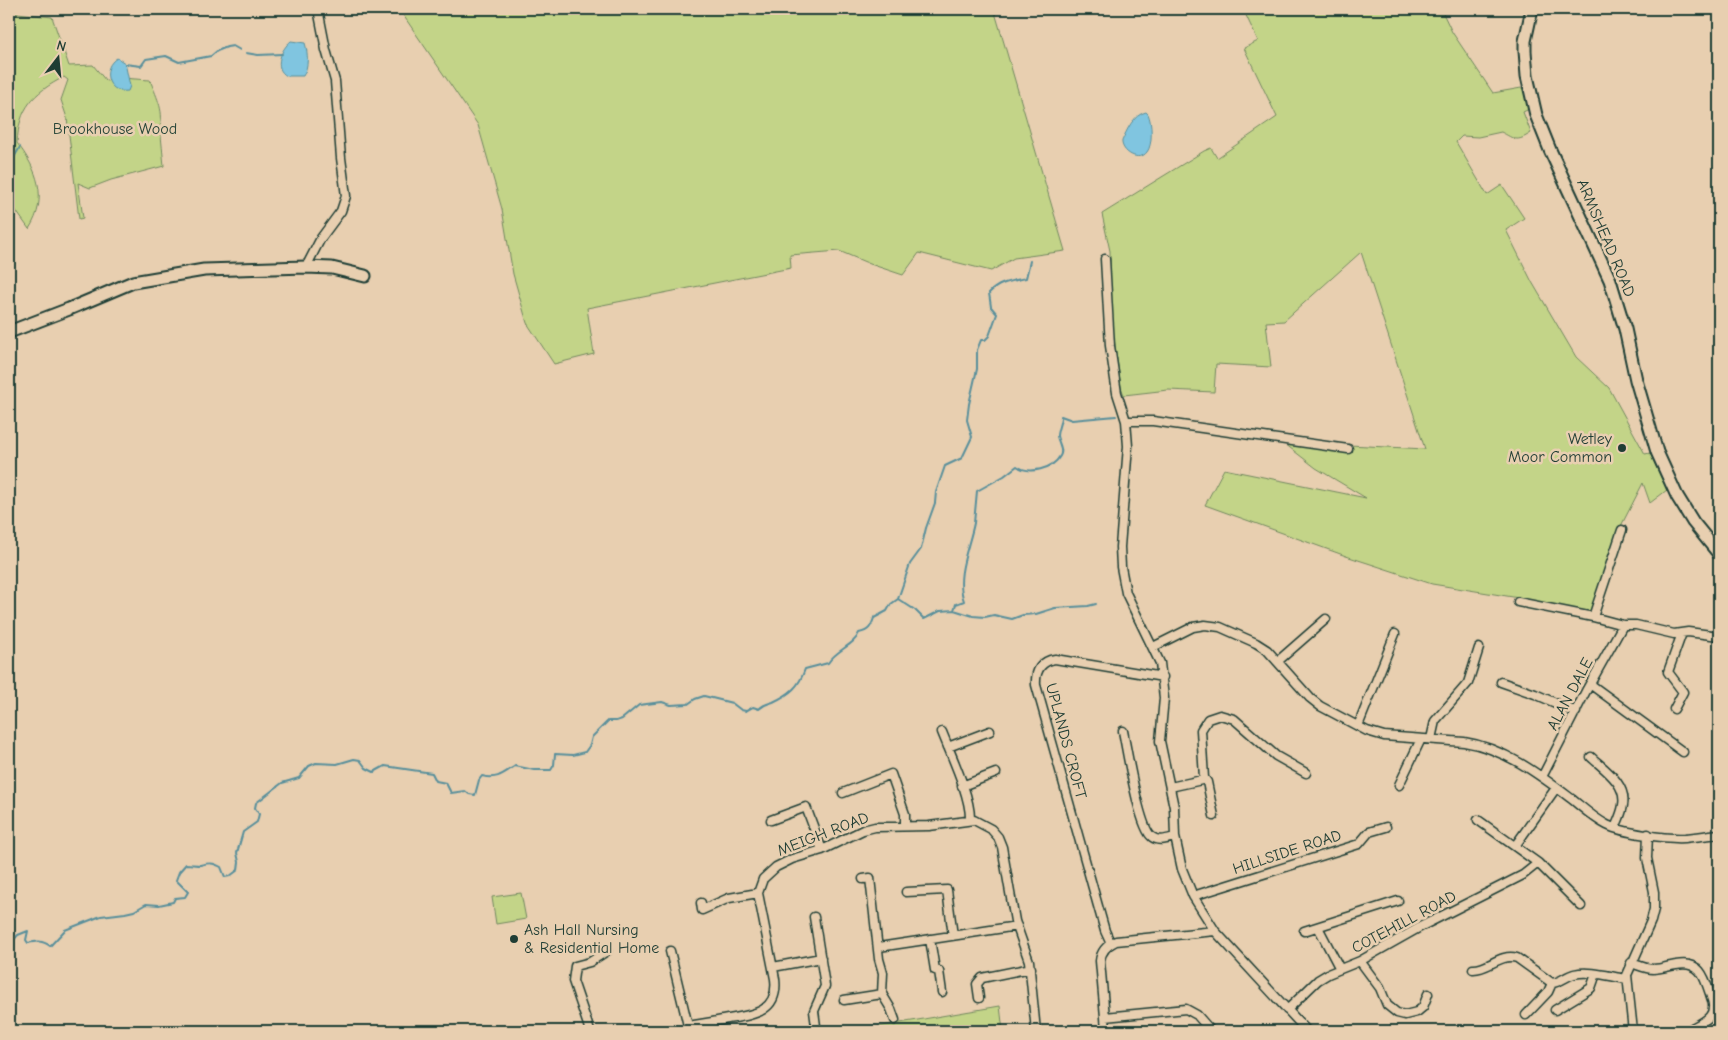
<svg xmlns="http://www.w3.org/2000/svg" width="1728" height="1040" font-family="'Comic Neue',sans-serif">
<rect width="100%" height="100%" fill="#e8cfb0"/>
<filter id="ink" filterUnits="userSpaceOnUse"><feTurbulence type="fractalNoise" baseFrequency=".02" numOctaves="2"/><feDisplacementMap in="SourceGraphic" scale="10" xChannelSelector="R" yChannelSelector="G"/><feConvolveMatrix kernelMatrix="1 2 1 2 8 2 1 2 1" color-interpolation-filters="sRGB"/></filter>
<g filter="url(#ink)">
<path fill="#c3d488" stroke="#71885e" d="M399,9H994L1065,251L1014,258L991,271L919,253L903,275L870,264L839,251L790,255L791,268L587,308L594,354L554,364L527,323L513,274L502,209L478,125Z
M1243,9H1441L1452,32L1493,93L1527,87L1529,109L1523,112L1531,133C1516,143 1515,139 1501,132L1478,137L1462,136L1456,142L1487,195L1502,185L1524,218L1506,230L1532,282L1576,357L1609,388L1644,452L1645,454L1650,453L1667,490L1650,503L1643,483L1621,526H1619L1591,612L1513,597L1432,584L1346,556L1205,505L1224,469L1366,498L1316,468L1285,444L1348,453L1349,445L1425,449L1361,252L1284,321L1266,322L1271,367L1216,364L1214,392L1168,390L1124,395L1121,387L1114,338L1111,302L1110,251L1102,214L1204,151L1211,148L1217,158L1277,117L1244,48L1258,41Z
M9,12L52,17L69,66L93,65L106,81L121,78L150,80C155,93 165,112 160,125L164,166L111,180L90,188L78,183L83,218L79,219L67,118L61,100L68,80L64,77C33,93 19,108 17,143C37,169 49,198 29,229L9,201Z
M521,893L526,919L496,924L492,897Z
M1000,1006L1003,1031H853Z"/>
<path fill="#80c5e0" stroke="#598f9b" d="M291,41L305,43C308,53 309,67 303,76H287C272,68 282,48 291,41Z
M117,58L125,63L130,86L128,91C106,94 101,67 117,58Z
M1146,112L1148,114C1152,122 1153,145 1147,152C1139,163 1121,152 1122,141C1127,130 1133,115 1146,112Z"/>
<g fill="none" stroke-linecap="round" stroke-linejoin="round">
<path stroke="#598f9b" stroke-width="2" d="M246,53L258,55L282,54
M125,64L141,66L146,59L166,56L179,62L211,56L217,51L227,47L233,46L240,50
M9,166L20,147
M898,599L910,564L921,549L926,528L935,503L936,492L945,466L962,458L972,437L967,420L969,404L977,369V350L981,340H985L989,336L997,314L991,307L989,293C999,282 1012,281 1026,278L1030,261
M898,599L915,610L924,619L940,611L954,610L973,616L985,617L994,615L1012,619L1023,615L1036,614L1055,608L1088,606L1096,604
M954,610L956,604L964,601C955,576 969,548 974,523C975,513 976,502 977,491L1004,476L1017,466C1029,475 1053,469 1060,456C1064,450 1058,442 1057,436C1057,430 1061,423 1061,416L1072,420L1116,416
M9,942H12L18,935L28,931L26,940L28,943C37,941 42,940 50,946L65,930L101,916L125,913L134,911L146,904L159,905L173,902L175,898L185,897L188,892L176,880L179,872L186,864C190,864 196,865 200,865C209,863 212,862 221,867L225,877L230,876L238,870L239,862L237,853L243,832L257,822L259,814L255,808L256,803L282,783L299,778L309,766L316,763L337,764L354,759L360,760L366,768L374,772L385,766L432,773L436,781L446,783L451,793L465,791L469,794L475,795L479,780L482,776C497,780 503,774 515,766L534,770H551L554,765L555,754L573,755L585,752L590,745L592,737L608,721H616L622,719L639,705L662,702L671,705L688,704L695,699L704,696L732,703L741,710L746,711L753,707L759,709C764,704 767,704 773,702C790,694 799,687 805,669L828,663C837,649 854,646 859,633C869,631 871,627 874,618L887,611L891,604L898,599"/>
<defs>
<path id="street" d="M1105,259L1110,346L1117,393L1126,421L1128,446L1120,547L1121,567L1126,593L1160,663L1164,698L1160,741L1174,807L1175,837L1182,869L1193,896L1215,931L1307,1031
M306,267L321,238L341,211L346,196L341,158L335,81L326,50L318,9
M1126,421H1153L1348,449
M1518,602L1593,617L1623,625H1636L1674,634L1688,632L1719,636
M1593,617L1622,530
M1153,647L1193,627L1205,625L1220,627L1256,643L1267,650L1310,698L1320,706L1367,731L1384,736L1464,742C1505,748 1541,776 1573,800C1584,809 1595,819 1607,825C1623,833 1667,839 1685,838C1697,837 1708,835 1719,834
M1278,661L1326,619
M1501,682L1535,694L1576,712
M1590,684L1683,752
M1674,709L1683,692L1668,672L1682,633
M1358,726L1395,634
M1123,731C1127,750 1139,828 1152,837C1159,842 1167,839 1175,837
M942,732C951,755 971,797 970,820
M1431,739L1435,721L1468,683L1479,648
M948,747L990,731
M1591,757C1604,769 1627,784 1623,805C1622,813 1618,821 1615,828
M1542,777L1586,691L1623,625
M1204,778L1207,782L1214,816
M1399,785L1421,739
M962,786L996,773
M1170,787L1202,780L1204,778L1201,730L1208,719L1220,715L1234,719L1276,756L1306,773
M843,793L891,774L905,814V826
M771,820L806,807L822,850
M1478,820L1538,863L1581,906
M1515,846L1556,788
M863,879L870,878L879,959L883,973L882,994L891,1009L895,1020
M906,892L947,890L953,936
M1193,896L1359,844L1369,832L1386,827
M701,903L702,910L729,898L758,893
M814,917L825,986L814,1011L816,1026
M1318,927L1340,969
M1304,931L1398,901
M930,939L935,970L939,971L942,992
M1111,944L1105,931L1036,685C1035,671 1041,661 1055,659L1163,677
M879,947L1017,926
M670,951L689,1030
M1360,961L1380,988L1387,1005L1397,1013L1405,1015L1417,1012L1423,1007L1428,994
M1631,963C1638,965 1646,969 1653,969C1661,969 1669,966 1676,965C1702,960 1705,979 1712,1000C1717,1016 1705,1021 1692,1028
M773,967L821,958
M1473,969C1488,970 1500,953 1517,958L1552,983
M1552,983C1561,982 1566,976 1574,974C1591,970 1611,977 1627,979
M979,998L977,984L982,978L1031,968
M844,1000L882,994
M1287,1010L1318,980L1328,974L1360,961L1422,926L1523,875L1538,863
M1555,1010L1591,988L1596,974
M1526,1015L1548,992L1552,983
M1105,1017L1106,1031
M688,1026C701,1024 714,1022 728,1019C753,1015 779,1012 775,979L758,893L763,879L776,867L792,859L822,850L863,830L875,827L929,826L974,820L991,829L998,837L1002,847L1015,921L1029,961L1036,1031
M590,1031L573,981L575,966L590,962L607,951
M1211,1031L1197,1015L1186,1009L1105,1017L1100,961C1101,951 1107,945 1116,941L1215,931
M1633,1031L1627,975L1651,921L1654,909V892L1647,858L1648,834"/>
<path id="secondary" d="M1532,9L1525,41V51L1527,76L1536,115L1550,150L1610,280L1625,329L1636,380L1657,452L1677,496L1693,522L1719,554
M9,332L69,309L133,282L204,270L306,267L332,268L365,276"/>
</defs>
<use href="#street" stroke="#1f3d34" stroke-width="11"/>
<use href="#secondary" stroke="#1f3d34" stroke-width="15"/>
<use href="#street" stroke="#e8cfb0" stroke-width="8"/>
<use href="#secondary" stroke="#e8cfb0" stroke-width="11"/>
</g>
</g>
<g fill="#1f3d34" stroke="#e8cfb0" stroke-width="2">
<circle cx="1622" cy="448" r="5"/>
<circle cx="514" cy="939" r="5"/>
</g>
<g text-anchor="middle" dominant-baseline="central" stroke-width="5" stroke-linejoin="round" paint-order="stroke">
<g font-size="16" fill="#274538" stroke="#e8cfb0">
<text x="115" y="129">Brookhouse Wood</text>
</g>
<g font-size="16" fill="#1f3d34" stroke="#e8cfb0">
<text transform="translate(1606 238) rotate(67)">ARMSHEAD ROAD</text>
<text transform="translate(1570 694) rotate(-62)">ALAN DALE</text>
<text transform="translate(1066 741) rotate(75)">UPLANDS CROFT</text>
<text transform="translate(823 834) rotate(-21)">MEIGH ROAD</text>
<text transform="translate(1287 852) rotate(-18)">HILLSIDE ROAD</text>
<text transform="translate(1404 922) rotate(-28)">COTEHILL ROAD</text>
</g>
<g font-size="16" fill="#1f3d34" stroke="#e8cfb0" text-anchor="end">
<text x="1612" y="439">Wetley<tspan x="1612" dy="18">Moor Common</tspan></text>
<text x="524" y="930" text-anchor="start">Ash Hall Nursing<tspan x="524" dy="18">&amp; Residential Home</tspan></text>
</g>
</g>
<rect width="1728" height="1040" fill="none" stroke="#e8cfb0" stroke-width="30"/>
<rect x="15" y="15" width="1698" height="1010" fill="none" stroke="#1f3d34" stroke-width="2" filter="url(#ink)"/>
<g transform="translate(58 58) rotate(16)" stroke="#e8cfb0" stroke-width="4" paint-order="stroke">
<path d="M0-4L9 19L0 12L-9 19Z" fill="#1f3d34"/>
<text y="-8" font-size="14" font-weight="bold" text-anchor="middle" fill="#1f3d34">N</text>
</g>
</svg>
